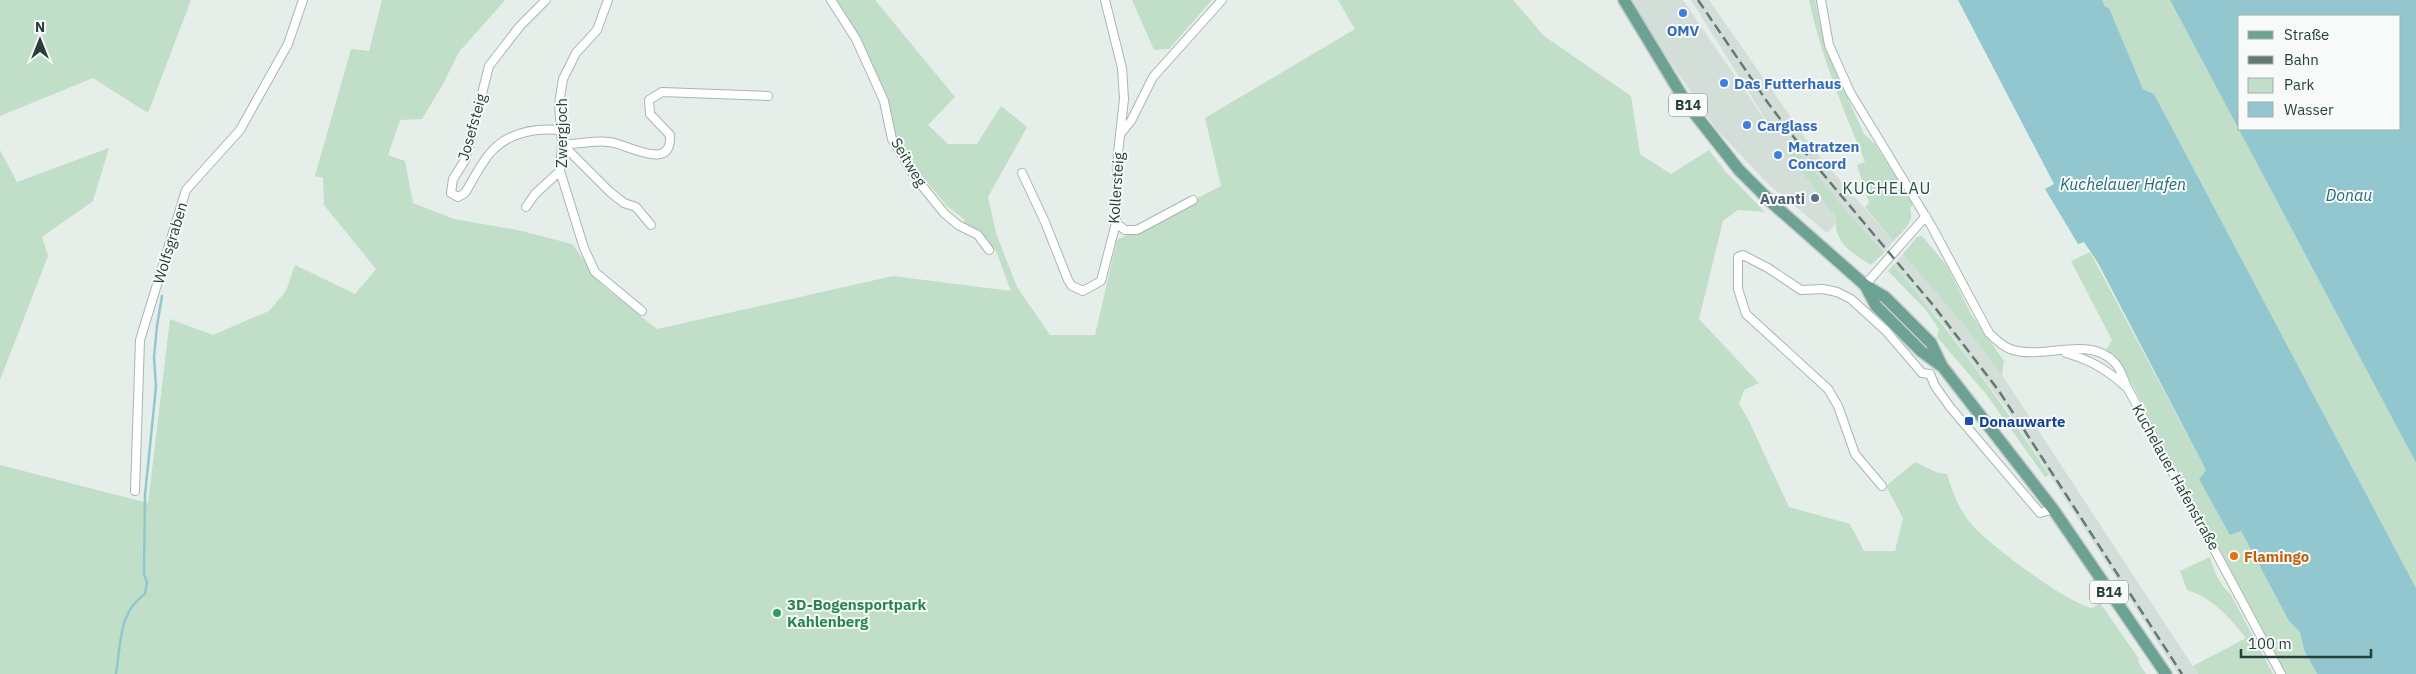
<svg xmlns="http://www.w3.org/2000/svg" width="2416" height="674" font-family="'IBM Plex Sans',sans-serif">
<rect width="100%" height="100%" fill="#e6eeea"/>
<path fill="#d4ded9" d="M1631,0H1683L1776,136L1691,0H1709L1813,149L1893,241L1884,253L1786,151L1836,218L1834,226L1827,233L1768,184L1716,129L1646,26Z
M1903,254L1963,324L2002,375L2198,674H2178L2011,415L1945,326L1893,265Z"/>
<path fill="#c1dec8" d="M0,0H191L148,113L93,78L0,116Z
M382,0H505L459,52L442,86L422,119L400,120L388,155L405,161L413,203L454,219L518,230L572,244L603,286L657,329L893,276L1011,291L996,251L963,224L965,220L948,207L893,142L886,106L853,36L831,0H875L955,97L928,125L948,144H977L1001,106L1027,127L988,197L996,233L1017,287L1050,335H1095L1117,240L1221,186L1205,118L1355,29L1338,0H1513L1544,36L1631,96L1640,154L1671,174L1709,150L1726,172L1765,212L1738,210L1723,221L1699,319L1759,383L1744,390L1739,404L1748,419L1789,507L1850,524L1864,551H1895L1903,518L1886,486L1915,462L1938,473L1947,474C1953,494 1960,513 1975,528C1995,549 2066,602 2092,608L2100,603L2139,659L2138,662L2146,674H0V465L148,503L170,319L213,335L269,311L286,291L295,265L355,294L376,269L324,205L323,178L315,176L351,49L369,51Z
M1132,0H1212L1169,49L1154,50Z
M1809,0H1815L1826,50L1864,134L1875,144L1913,204L1910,208C1915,223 1903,231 1893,241L1865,207L1869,203L1857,165L1865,162C1843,108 1821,57 1809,0Z
M2102,0H2170L2416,463V588L2154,94L2143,89L2109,9L2105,7Z
M109,148L93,201L42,237L48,256L0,380V150L17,182Z
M1795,148L1851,217L1884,253L1871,265C1854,255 1832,241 1836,218L1786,151Z
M1922,236L1947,266L1971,314L2004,361L2002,375L1963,324L1903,254L1917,237Z
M2090,252L2206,470L2199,479L2241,531L2289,621L2300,632L2304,650L2317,674H2286L2124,369L2106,350L2112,340L2071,261Z
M1893,265C1951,332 2001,401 2049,475L2045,477L1986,394L1937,337L1939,329L1925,309L1888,271Z
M2210,557C2214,571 2219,584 2231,595L2273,674H2198L2193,666L2246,638C2229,617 2213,598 2187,590L2180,571Z"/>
<path fill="#92c7cf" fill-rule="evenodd" d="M1958,0H2102L2105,7L2109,8L2143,89L2154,94L2416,588V674H2317L2304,650L2300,632L2289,621L2241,531L2230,535L2199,479L2206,470L2098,263L2084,242L2078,244L2045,189L2054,184Z
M2170,0H2416V463ZM2240,16H2400V129H2240Z"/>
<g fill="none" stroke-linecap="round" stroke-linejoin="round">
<path stroke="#92c7cf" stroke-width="2.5" d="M116,674C121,645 118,612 145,594L147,582L144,574L145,495L156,387L154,357L157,326L162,296"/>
<defs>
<path id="street" d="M546,0L520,26L489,66L465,160L453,179L451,193L458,197L465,193C473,180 484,157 495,148C513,131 538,128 561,130
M608,0L597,30L576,53L563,79L559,104L562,144L560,171L584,248L595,272L642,311
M831,0L856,39L884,101L892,139L915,177L944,213L958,225L978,235L989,250
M1821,0L1829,45L1850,92L1932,227L1989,333C1995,339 2002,346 2010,349C2042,361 2090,334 2115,363C2121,369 2123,379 2127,387L2281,674
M1121,133L1131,121L1153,77L1222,0
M562,144C578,145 593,140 609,142C628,144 672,173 670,135L650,114L649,100L662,92L768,96
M562,144L610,192L624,203L636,207L651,225
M1022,173L1045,222L1068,280L1072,286L1083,291L1101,281L1116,223L1118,153L1124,99L1122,68L1105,0
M526,207L535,194L560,171
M1116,223L1125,230H1137L1193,200
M1865,285L1926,216
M2066,353C2090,360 2106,369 2125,386
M1930,374L1935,386L1950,407L2040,513L2053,509
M1882,486L1855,454L1838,406L1828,389L1746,314L1738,289V257L1743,255L1768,268L1801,290L1823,289L1837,292L1851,299L1886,331L1922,373L1930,374
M135,491L140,340L186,190L240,130L288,44L303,0"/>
<path id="primary" d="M1624,0L1687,104L1739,170L1772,203L1865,285L1885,297L1931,343L1942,366L2053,509L2166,674
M1865,285L1876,306L1921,351L1940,365"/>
</defs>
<use href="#street" stroke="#a9b6b1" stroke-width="10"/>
<use href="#primary" stroke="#c2cac7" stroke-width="14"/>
<use href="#street" stroke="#fff" stroke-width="8"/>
<use href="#primary" stroke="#6da193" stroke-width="11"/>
<path stroke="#617b73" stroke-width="2.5" stroke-dasharray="10 5" stroke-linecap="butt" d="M1698,0L1768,103L1808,156L1933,305L1999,391L2182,674"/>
</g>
<g fill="#3f7fe0" stroke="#f7faf9" stroke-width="2">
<circle cx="1683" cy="13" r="5"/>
<circle cx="1724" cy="83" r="5"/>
<circle cx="1747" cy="125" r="5"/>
<circle cx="1778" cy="155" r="5"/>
</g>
<circle fill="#5c6f8a" stroke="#f7faf9" stroke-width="2" cx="1815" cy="198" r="5"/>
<rect fill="#1a4fb4" stroke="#f7faf9" stroke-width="2" x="1964" y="416" width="10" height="10" rx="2.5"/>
<circle fill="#e8710a" stroke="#f7faf9" stroke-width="2" cx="2234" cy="556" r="5"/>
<circle fill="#2e9e5b" stroke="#f7faf9" stroke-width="2" cx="777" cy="613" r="5"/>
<g text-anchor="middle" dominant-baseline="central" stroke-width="4" stroke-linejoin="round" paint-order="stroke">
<g fill="#f7faf9" stroke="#657872" stroke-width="1">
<rect x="1669" y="93.5" width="38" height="23" rx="4"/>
<rect x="2090" y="580.5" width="38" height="23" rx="4"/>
</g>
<g font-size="14" font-weight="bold" fill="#264038">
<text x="1688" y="105">B14</text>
<text x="2109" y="592">B14</text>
</g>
<g font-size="15" font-weight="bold" fill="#366cbe" stroke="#f7faf9" text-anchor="start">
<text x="1683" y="30" text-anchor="middle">OMV</text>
<text x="1734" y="83">Das Futterhaus</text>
<text x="1757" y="125">Carglass</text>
<text x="1788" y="146">Matratzen<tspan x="1788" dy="17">Concord</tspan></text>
</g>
<g font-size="15" fill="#264038" stroke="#f7faf9">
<text transform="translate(472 127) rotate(-74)">Josefsteig</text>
<text transform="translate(561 133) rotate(-90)">Zwergjoch</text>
<text transform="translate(909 162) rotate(59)">Seitweg</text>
<text transform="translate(1116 188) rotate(-86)">Kollersteig</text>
<text transform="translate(170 243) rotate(-73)">Wolfsgraben</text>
<text transform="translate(2176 477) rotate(61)">Kuchelauer Hafenstraße</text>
</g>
<g font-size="15" font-weight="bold" fill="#4e5e75" stroke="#f7faf9" text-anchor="end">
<text x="1805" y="198">Avanti</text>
</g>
<g font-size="15" font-weight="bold" fill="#164399" stroke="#f7faf9" text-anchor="start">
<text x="1979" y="421">Donauwarte</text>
</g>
<g font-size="15" font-weight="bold" fill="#c56008" stroke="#f7faf9" text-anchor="start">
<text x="2244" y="556">Flamingo</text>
</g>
<g font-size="15" font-weight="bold" fill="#27864d" stroke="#f7faf9" text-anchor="start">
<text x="787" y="604">3D-Bogensportpark<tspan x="787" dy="17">Kahlenberg</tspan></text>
</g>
<g font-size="16" font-style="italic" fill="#236b79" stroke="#f7faf9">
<text x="2123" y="184">Kuchelauer Hafen</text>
<text x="2349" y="195">Donau</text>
</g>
<g font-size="16" letter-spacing="1" fill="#225145" stroke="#f7faf9">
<text x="1887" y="188">KUCHELAU</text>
</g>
</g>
<rect x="2238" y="15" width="162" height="115" fill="#f7faf9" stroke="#a3b0ac"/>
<rect x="2248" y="31" width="25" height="8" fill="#6da193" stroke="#a3b0ac"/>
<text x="2284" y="40" font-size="15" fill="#264038">Straße</text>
<rect x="2248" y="56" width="25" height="8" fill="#617b73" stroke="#a3b0ac"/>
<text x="2284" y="65" font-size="15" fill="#264038">Bahn</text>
<rect x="2248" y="78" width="25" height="15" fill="#c1dec8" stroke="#a3b0ac"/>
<text x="2284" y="90" font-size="15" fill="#264038">Park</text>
<rect x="2248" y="102" width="25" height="15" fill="#92c7cf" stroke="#a3b0ac"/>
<text x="2284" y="115" font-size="15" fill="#264038">Wasser</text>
<g transform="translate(40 40)" stroke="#f7faf9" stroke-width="4" paint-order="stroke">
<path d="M0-4L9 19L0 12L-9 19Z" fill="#264038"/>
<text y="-8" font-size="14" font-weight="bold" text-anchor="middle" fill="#264038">N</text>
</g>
<path d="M2241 649v8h130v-8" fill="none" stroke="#264038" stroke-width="2.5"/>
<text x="2248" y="649" font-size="15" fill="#264038" stroke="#f7faf9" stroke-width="4" paint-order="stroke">100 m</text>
</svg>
